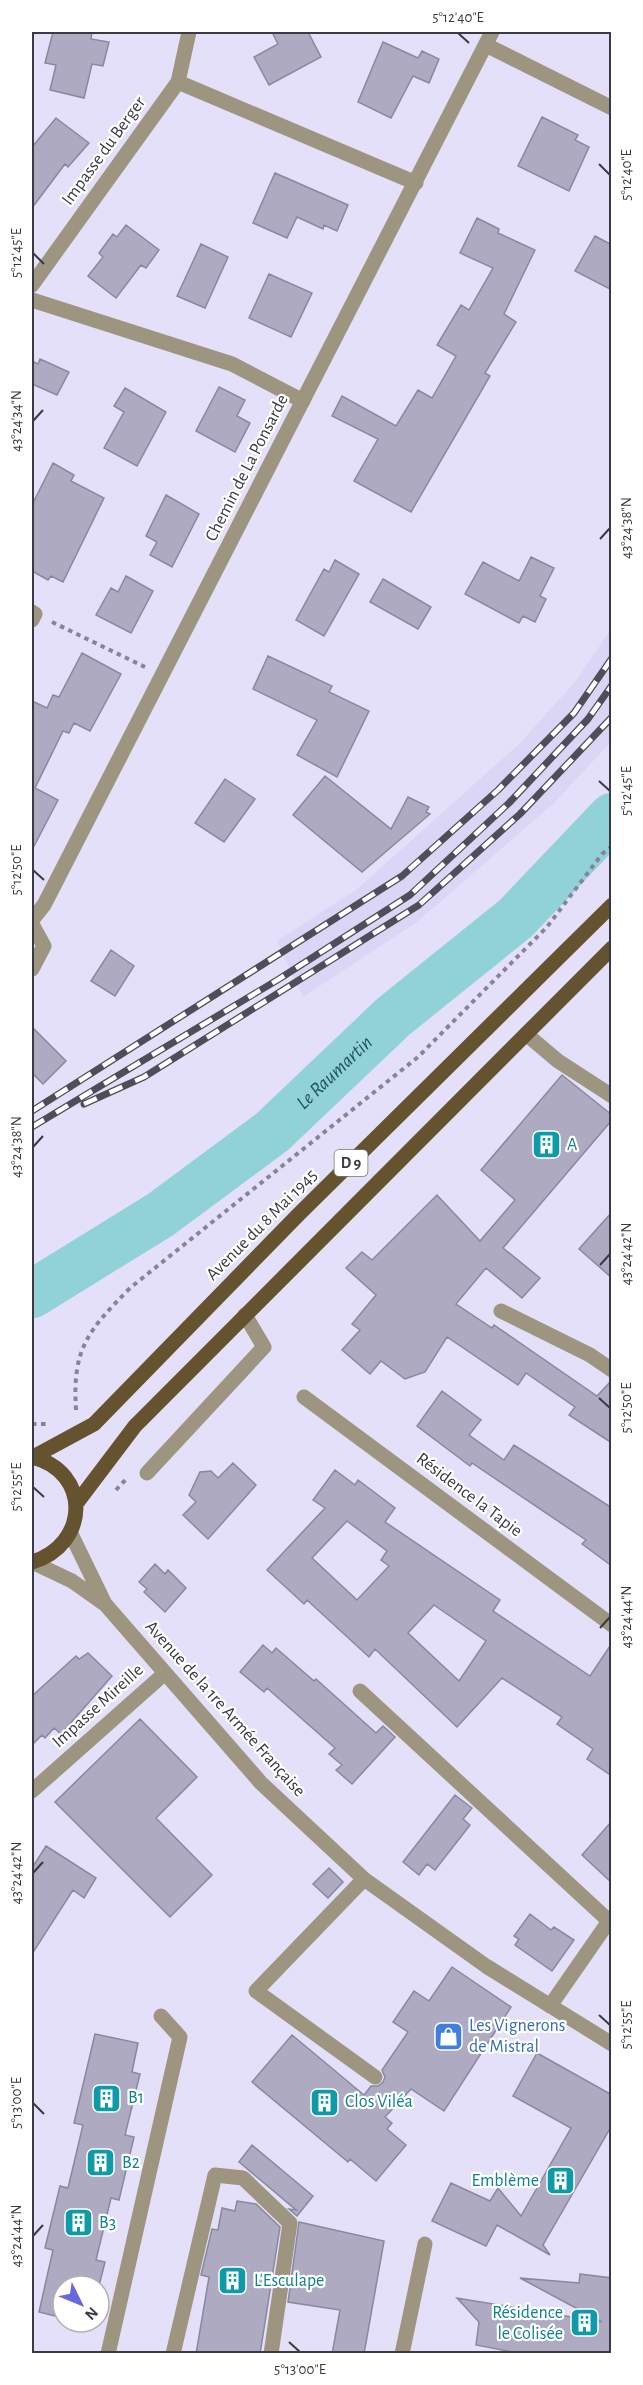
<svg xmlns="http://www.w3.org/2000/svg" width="643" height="2385" font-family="'Alegreya Sans',sans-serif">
<rect width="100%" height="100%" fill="#e4e0f9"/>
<path fill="#dbd6f6" d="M611,629V742L554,803L417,922L303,997L277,941L357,889L519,744L575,682Z"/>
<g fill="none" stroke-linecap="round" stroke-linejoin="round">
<path stroke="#91d2d8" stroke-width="48" id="s1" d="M32,1294L160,1215L272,1132L393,1017L516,918L612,817"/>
</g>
<path fill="#aeaac2" stroke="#8a879e" stroke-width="1.5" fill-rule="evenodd" d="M53,32H92L91,39L109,42L103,66L92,64L84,98L50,90L56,65L45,63Z
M272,32H308L321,57L269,85L254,57L278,44Z
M383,42L418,58L422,51L439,59L429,83L413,76L391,118L358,102Z
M542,117L578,135L575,140L589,147L569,191L518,166Z
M56,118L89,143L68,167L65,164L32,208V147Z
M275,173L348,205L337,231L324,225L323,229L297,217L287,238L253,223Z
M477,218L499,229L498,233L535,250L504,314L516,322L485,373L490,376L411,512L354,481L378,439L332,416L342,396L396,426L418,390L432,398L456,356L437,345L461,305L469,310L493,268L460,253Z
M126,225L159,250L146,268L141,265L116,298L88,276L103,257L99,253L113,234L117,237Z
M595,236L612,245V290L575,271Z
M201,244L228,257L205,308L177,296Z
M269,274L312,293L291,337L249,318Z
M40,359L69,372L57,395L32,384V361L38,364Z
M219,387L245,400L237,416L250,423L235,452L196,431Z
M125,388L166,412L137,466L104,448L124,412L114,406Z
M53,463L74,475L71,481L104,498L63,582L51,576L48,580L32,571V505Z
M166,495L199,514L172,567L150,555L157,542L146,536Z
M531,557L554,568L540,596L546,599L535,622L523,616L519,623L465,594L483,562L519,581Z
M335,560L359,574L324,636L296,620L324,569L329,572Z
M126,576L153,591L131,633L96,615L111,588L118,592Z
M383,579L431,607L418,629L370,602Z
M82,653L121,674L90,731L74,723L69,733L63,731L35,788L58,800L32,850V701L47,708L53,695L59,697Z
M268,656L332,686L329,692L369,711L337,777L297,755L317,720L253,689Z
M325,776L391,829L408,797L429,807L426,812L430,814L362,872L293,815Z
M225,779L255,799L224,842L195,823Z
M111,950L134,966L115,996L91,981Z
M32,1027L66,1061L43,1084L32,1073Z
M562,1075L612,1115V1120L503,1248L540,1278L522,1298L486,1268L456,1304L492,1328L494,1325L597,1396L612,1380V1443L569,1415L575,1407L526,1373L518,1385L447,1337L425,1372L405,1379L381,1361L370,1374L342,1350L360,1330L352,1324L376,1295L346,1268L362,1252L372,1260L437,1195L480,1241L515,1200L481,1170Z
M612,1212V1278L579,1249Z
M442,1391L481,1420L469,1435L504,1460L514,1445L612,1508V1566L582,1544L586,1540L472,1463L470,1466L417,1426Z
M233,1463L256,1485L208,1539L183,1515L196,1502L189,1495L200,1472L211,1471L218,1478Z
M335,1470L355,1485L358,1480L395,1508L385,1522L500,1600L493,1611L590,1676L612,1643V1776L587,1759L593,1749L557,1724L562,1717L502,1678L457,1727L375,1649L369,1657L307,1600L304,1604L267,1570L325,1508L313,1500ZM347,1521L387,1551L381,1560L389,1566L357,1600L312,1558ZM434,1605L486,1641L459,1681L408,1633Z
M155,1564L165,1574L168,1570L186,1588L165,1612L144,1592L147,1589L139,1582Z
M263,1645L272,1653L276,1648L314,1681L316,1679L376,1733L383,1726L395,1737L352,1784L336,1770L342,1765L329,1754L335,1748L267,1688L264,1692L240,1672Z
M88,1653L112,1676L61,1734L54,1728L45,1738L42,1735L32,1745V1696L76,1656L79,1659Z
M140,1719L197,1777L156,1818L212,1875L170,1917L55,1802Z
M455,1795L472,1808L463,1819L470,1825L435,1870L427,1864L419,1875L403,1862Z
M612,1821V1883L582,1855Z
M46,1846L96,1878L84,1898L73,1890L32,1954V1868Z
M329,1868L343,1882L328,1898L313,1884Z
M530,1914L551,1930L554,1927L574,1940L552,1971L515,1945L519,1939L514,1936Z
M452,1967L511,2007L444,2111L411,2089L385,2117L392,2123L387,2129L406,2145L376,2181L350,2159L348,2162L252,2082L292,2035L364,2095L371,2086H378L383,2082L385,2077L382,2070L408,2032L393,2022L414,1991L429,2001Z
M95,2034L138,2043L132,2072L140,2074L125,2135L134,2137L119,2200L111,2198L96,2260L105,2262L99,2286H63V2318L39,2312L53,2250L45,2248L60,2186L68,2188L83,2125L74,2123Z
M537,2053L612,2095V2125L543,2245L550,2255L497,2225L486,2246L432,2221L451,2183L490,2201L498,2188L521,2216L571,2128L513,2096Z
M252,2145L313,2196L297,2216L289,2209L296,2210L239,2162Z
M237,2201L256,2204L280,2227L260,2354H196L209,2277L201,2275L212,2229L218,2230L222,2208L235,2211Z
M299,2222L384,2241L364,2354H332L340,2310L288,2302Z
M580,2274L612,2278V2354H523L476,2345L479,2322L457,2298L602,2322L520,2278L579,2283Z"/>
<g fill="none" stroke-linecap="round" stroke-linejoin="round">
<path stroke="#878495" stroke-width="4" stroke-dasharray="4.5 4.5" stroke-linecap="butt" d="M52,622L145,667
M76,1410C72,1348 88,1331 130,1288L418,1057L547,927L602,854L612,846
M32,1424H49
M116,1490L128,1477"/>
<path stroke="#9e9581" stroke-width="15" d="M486,45L612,108
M178,82L416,183
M32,285L178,82L189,32
M32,300L232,364L303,401
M32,612L35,614L32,620
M32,920L44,905L492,32
M32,924L44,946L32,969
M526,1034L558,1061L612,1096
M501,1311L590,1355L612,1370
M304,1397L612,1625
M147,1473L264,1347L245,1315
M71,1534L105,1604L261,1783L364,1879L486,1966L612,2044
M32,1562L72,1581L103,1603
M360,1691L609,1921L550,2006
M32,1791L164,1674
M364,1879L256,1991L375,2077
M108,2354L180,2037L161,2016
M173,2354L215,2175L243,2178L290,2223L271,2354
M402,2354L425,2244"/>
<path stroke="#655330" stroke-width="15" d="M32,1457C92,1472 89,1545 32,1562
M33,1457L94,1424L299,1214L612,905
M76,1504L135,1426L612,948"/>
<defs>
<path id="rail" d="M84,1104L144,1077L419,905L520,814L612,717
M32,1111L402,876L498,790L574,713L612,658
M32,1127L279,979L410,895L509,803L588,719L612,685"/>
</defs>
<use href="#rail" stroke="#4f4d58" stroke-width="7"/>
<use href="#rail" stroke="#fff" stroke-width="4.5" stroke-dasharray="14" stroke-linecap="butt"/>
</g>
<path fill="none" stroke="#3b3943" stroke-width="2" d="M458,33L469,43M599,164L610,175M33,253L44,264M33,421L43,410M600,539L610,528M599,781L610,791M33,870L44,880M33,1147L43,1136M600,1265L610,1254M599,1398L610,1408M33,1487L44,1497M600,1628L610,1617M33,1873L43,1862M599,2015L610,2025M33,2103L44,2114M33,2236L43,2225M289,2342L300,2352"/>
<defs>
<symbol id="building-square" viewBox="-11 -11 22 22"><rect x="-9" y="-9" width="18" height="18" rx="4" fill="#0f9aa8" stroke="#fff"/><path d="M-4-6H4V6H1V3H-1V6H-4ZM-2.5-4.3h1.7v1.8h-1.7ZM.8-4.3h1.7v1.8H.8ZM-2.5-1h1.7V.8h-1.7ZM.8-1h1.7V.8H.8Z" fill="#fff"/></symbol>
<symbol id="shop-square" viewBox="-11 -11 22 22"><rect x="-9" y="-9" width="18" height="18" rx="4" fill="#3f7fe0" stroke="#fff"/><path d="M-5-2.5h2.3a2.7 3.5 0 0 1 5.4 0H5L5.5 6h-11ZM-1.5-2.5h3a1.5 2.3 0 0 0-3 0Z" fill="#fff"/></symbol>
</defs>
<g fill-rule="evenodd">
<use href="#building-square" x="530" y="1128" width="33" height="33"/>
<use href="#shop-square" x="432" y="2020" width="33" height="33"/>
<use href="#building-square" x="90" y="2082" width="33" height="33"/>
<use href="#building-square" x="308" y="2086" width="33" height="33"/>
<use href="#building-square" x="84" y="2146" width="33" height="33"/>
<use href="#building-square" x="544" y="2164" width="33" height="33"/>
<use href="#building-square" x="62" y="2206" width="33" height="33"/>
<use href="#building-square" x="216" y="2264" width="33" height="33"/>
<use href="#building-square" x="568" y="2306" width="33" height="33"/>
</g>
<g text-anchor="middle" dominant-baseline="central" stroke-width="4.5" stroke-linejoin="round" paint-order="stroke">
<rect fill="#fff" stroke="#76747b" stroke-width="1.5" x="334.5" y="1150" width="33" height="26" rx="4.5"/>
<g font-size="16" font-weight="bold" fill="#3b3943">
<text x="351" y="1163">D 9</text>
</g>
<g font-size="18" fill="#3b3943" stroke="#fff">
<text transform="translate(104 151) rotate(-54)">Impasse du Berger</text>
<text transform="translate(247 468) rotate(-63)">Chemin de La Ponsarde</text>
<text transform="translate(262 1225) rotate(-45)">Avenue du 8 Mai 1945</text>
<text transform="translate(469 1495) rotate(37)">Résidence la Tapie</text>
<text transform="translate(98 1706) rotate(-42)">Impasse Mireille</text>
<text transform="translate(225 1709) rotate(48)">Avenue de la 1re Armée Française</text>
</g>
<g font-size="18" fill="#0d838f" stroke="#fff" text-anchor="start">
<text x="567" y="1145">A</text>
<text x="128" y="2098">B1</text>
<text x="345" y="2102">Clos Viléa</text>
<text x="122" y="2163">B2</text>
<text x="539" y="2181" text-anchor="end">Emblème</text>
<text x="99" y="2223">B3</text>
<text x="254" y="2281">L'Esculape</text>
<text x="563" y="2313" text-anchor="end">Résidence<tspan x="563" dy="21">le Colisée</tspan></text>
</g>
<g font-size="18" fill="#366cbe" stroke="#fff" text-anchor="start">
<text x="469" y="2026">Les Vignerons<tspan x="469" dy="21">de Mistral</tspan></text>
</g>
<g font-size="20" font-style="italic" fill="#1a5357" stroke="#fff">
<text stroke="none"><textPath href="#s1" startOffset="376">Le Raumartin</textPath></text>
</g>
</g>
<rect width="643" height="2385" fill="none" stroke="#ffffff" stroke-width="66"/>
<g transform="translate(81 2304) rotate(133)"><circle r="28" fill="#ffffff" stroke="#b1b0b4" stroke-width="1.5"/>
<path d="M0-4.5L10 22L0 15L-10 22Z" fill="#6668e1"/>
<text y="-9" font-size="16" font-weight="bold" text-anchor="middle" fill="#3b3943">N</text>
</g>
<rect x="33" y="33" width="577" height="2319" fill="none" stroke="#3b3943" stroke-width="2"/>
<g font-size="15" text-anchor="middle" fill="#3b3943">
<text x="458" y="22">5°12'40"E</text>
<text transform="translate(626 175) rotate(-90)" y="5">5°12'40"E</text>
<text transform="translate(16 253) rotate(-90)" y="5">5°12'45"E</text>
<text transform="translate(16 421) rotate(-90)" y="5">43°24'34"N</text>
<text transform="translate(626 528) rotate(-90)" y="5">43°24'38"N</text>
<text transform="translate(626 791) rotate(-90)" y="5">5°12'45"E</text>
<text transform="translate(16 870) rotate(-90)" y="5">5°12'50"E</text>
<text transform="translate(16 1147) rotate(-90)" y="5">43°24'38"N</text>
<text transform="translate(626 1254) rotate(-90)" y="5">43°24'42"N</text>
<text transform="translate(626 1408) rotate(-90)" y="5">5°12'50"E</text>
<text transform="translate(16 1487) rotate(-90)" y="5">5°12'55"E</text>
<text transform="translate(626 1617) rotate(-90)" y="5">43°24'44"N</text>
<text transform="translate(16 1873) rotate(-90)" y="5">43°24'42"N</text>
<text transform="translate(626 2025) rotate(-90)" y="5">5°12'55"E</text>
<text transform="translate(16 2103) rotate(-90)" y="5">5°13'00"E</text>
<text transform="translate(16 2236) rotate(-90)" y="5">43°24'44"N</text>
<text x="300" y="2374">5°13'00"E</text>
</g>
</svg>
